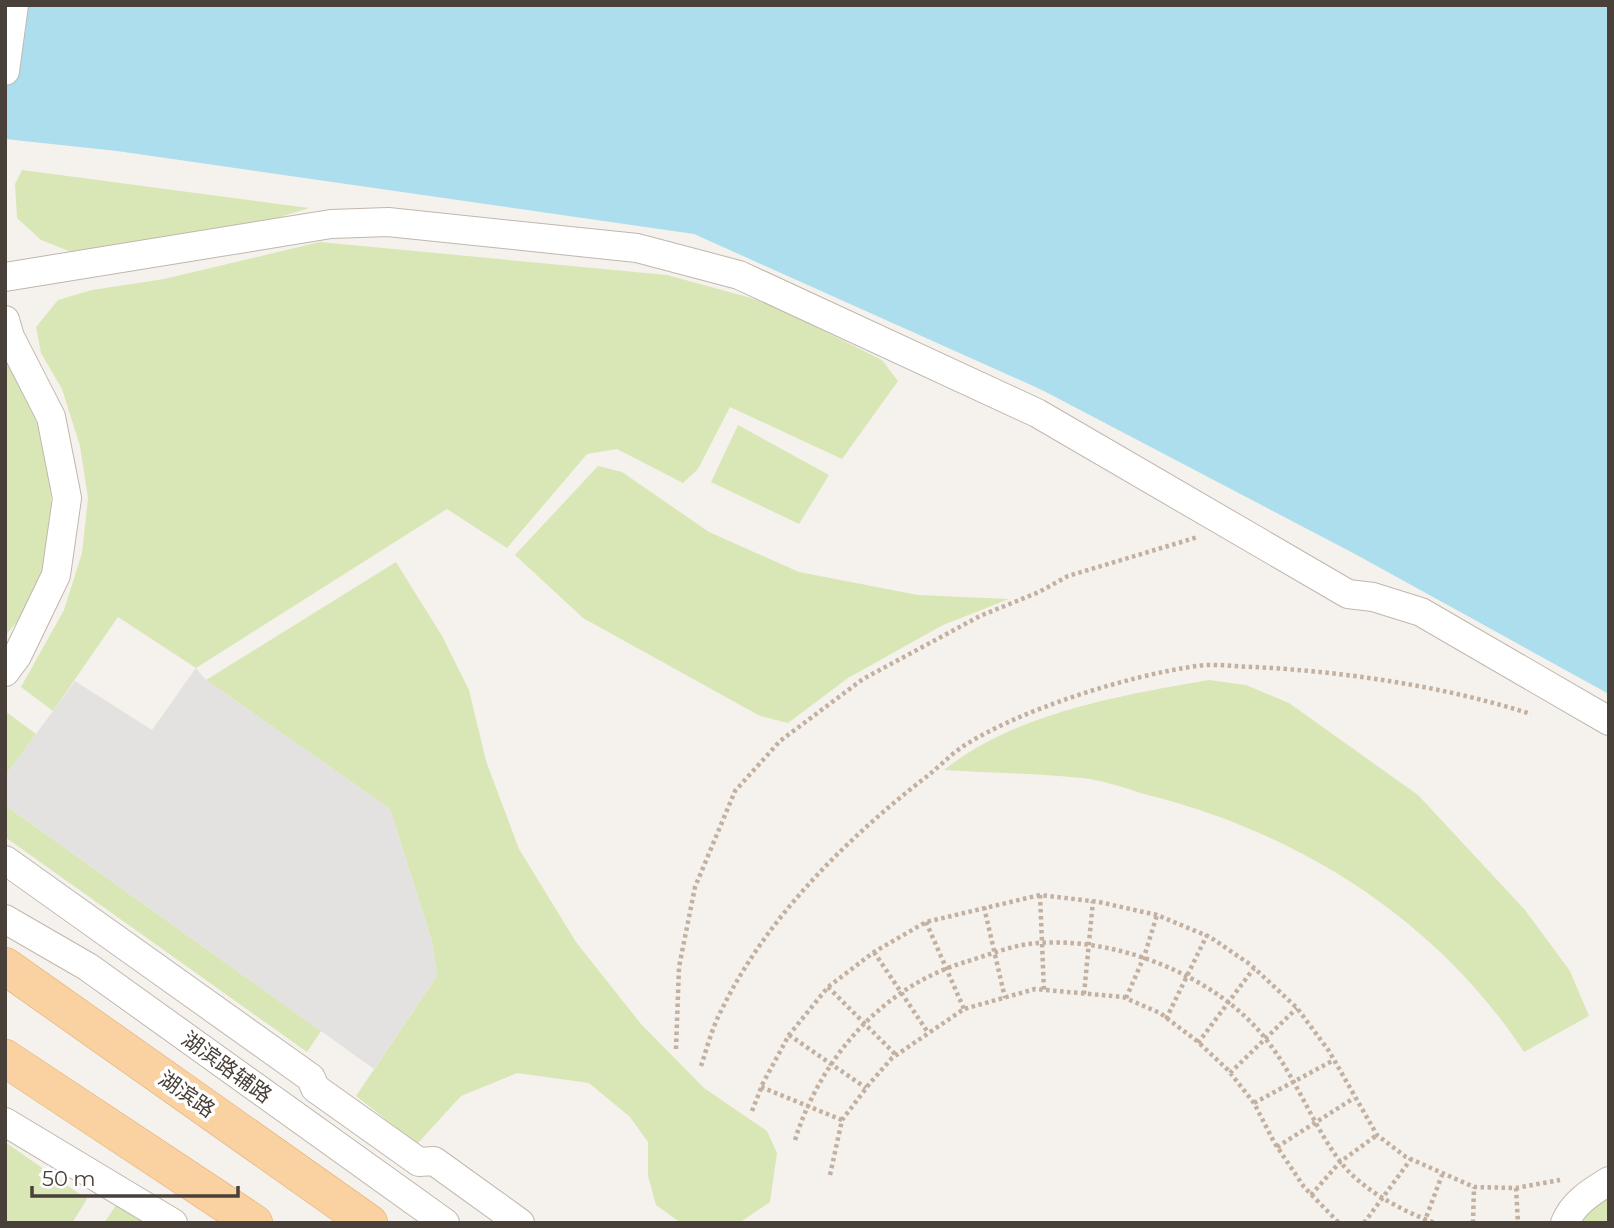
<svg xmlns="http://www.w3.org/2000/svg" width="1614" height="1228" font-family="Montserrat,'Noto Sans SC',sans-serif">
<rect width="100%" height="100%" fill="#f5f1ec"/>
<path fill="#d9e7b7" d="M22,170L309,208L242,229L89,259L41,240L17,218L15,184Z
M320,242L667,275L766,302L882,360L898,381L842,459L730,407L698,469L683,483L617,449L587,454L507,548L447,509L196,668L118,617L53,711L21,687L64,610L82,553L88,498L80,446L62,389L41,353L36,327L58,300L92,290L164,279Z
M5,358C58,436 75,562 5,636Z
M738,425L829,475L799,524L711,482Z
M598,466L622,472L709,532L799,572L918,595L1009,599L943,625L848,678L788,723L760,716L583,618L515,555Z
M396,562L442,636L469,690L486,761L519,849L576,942L641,1024L704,1088L767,1131L777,1153L770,1202L739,1223H681L656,1205L648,1176V1142L630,1117L589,1083L517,1073L461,1096L417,1144L356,1096L437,976L432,942L390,809L206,680Z
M1209,680L1246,685L1289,703L1418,795L1525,910L1570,971L1589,1016L1524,1052C1438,921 1300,833 1148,795C1127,789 1104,780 1082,778C1036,773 990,773 944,770C1015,713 1122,695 1209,680Z
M5,711L36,734L5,776Z
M5,805L321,1031L307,1052L5,837Z
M5,1142L87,1199L72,1223H5Z
M1609,1181V1223H1565Z
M119,1201L156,1223H104Z"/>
<path fill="#e4e2e0" d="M196,668L206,680L390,809L432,942L437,976L374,1069L5,805V776L75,681L152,730Z"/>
<path fill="#acdeee" d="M5,5H1609V694L1355,554L1042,390L694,234L117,151L5,139Z"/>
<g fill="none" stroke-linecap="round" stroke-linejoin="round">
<defs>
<path id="minor" d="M5,71L14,5
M5,277L331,224L388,222L637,248L739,275L1037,413L1348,594L1373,597L1421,612L1609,721
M5,320L10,337L51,417L67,498L56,575L17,656L5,672
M5,860L311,1078L315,1088L419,1162L434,1161L520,1223
M5,919L88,967L445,1223
M5,1122L173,1223
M1565,1223C1573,1203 1591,1192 1609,1181"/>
<path id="major" d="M5,966L369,1223
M5,1058L254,1223"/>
</defs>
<use href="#minor" stroke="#c0b7ae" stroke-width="30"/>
<use href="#major" stroke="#e0ab6f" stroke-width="38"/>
<path stroke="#c2b0a0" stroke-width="4.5" stroke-dasharray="3.5 3.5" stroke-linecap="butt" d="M1040,895L1044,991
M984,907L1005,998
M926,922L964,1009
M874,952L927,1031
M828,987L896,1055
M1084,994L1093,901
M1126,998L1144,957L1157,915
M1166,1019L1207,935
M789,1035L866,1088
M1198,1043L1254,968
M676,1049L679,967L695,887L735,791L780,741L863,679L980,616L1039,592L1068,576L1198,537
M701,1066C707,1048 712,1028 721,1011C766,918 845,840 926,777C938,768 949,756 962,747C1018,710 1130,675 1197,666C1216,663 1236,667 1255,667C1347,672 1443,686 1531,714
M1230,1073L1297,1008
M761,1087L842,1120
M1254,1103L1334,1060
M752,1111L763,1083L789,1035L828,987L874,952L926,922L1040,895L1099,902L1157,915L1210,937L1251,965L1297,1008L1329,1051L1377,1135L1406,1157L1474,1187L1516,1188L1560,1180
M795,1140C820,1060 880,989 962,963C986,956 1014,944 1039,943C1117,937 1216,976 1265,1038C1295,1075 1311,1122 1339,1160C1360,1189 1402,1211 1435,1223
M1277,1147L1354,1098
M830,1175L842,1120L870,1083L892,1058L964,1009L1035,989L1123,997L1160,1013L1197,1041L1228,1070L1254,1103L1274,1142L1304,1187L1339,1223
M1516,1188L1518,1223
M1311,1195L1340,1162L1377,1135
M1364,1223L1411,1159
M1424,1223L1442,1175
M1473,1223L1474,1187"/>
<use href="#minor" stroke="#fff" stroke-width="28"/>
<use href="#major" stroke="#fad1a0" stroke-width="37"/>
</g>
<g text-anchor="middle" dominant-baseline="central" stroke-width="7" stroke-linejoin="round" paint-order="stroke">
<g font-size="21" fill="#494039" stroke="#fff">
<text transform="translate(227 1067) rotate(36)">湖滨路辅路</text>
<text transform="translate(187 1094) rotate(35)">湖滨路</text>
</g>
</g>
<rect width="1614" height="1228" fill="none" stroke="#494039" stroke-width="14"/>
<path d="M32 1186v10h206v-10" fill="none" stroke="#494039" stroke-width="3.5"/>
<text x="42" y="1186" font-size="21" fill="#494039" stroke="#ffffff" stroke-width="5" paint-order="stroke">50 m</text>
</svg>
